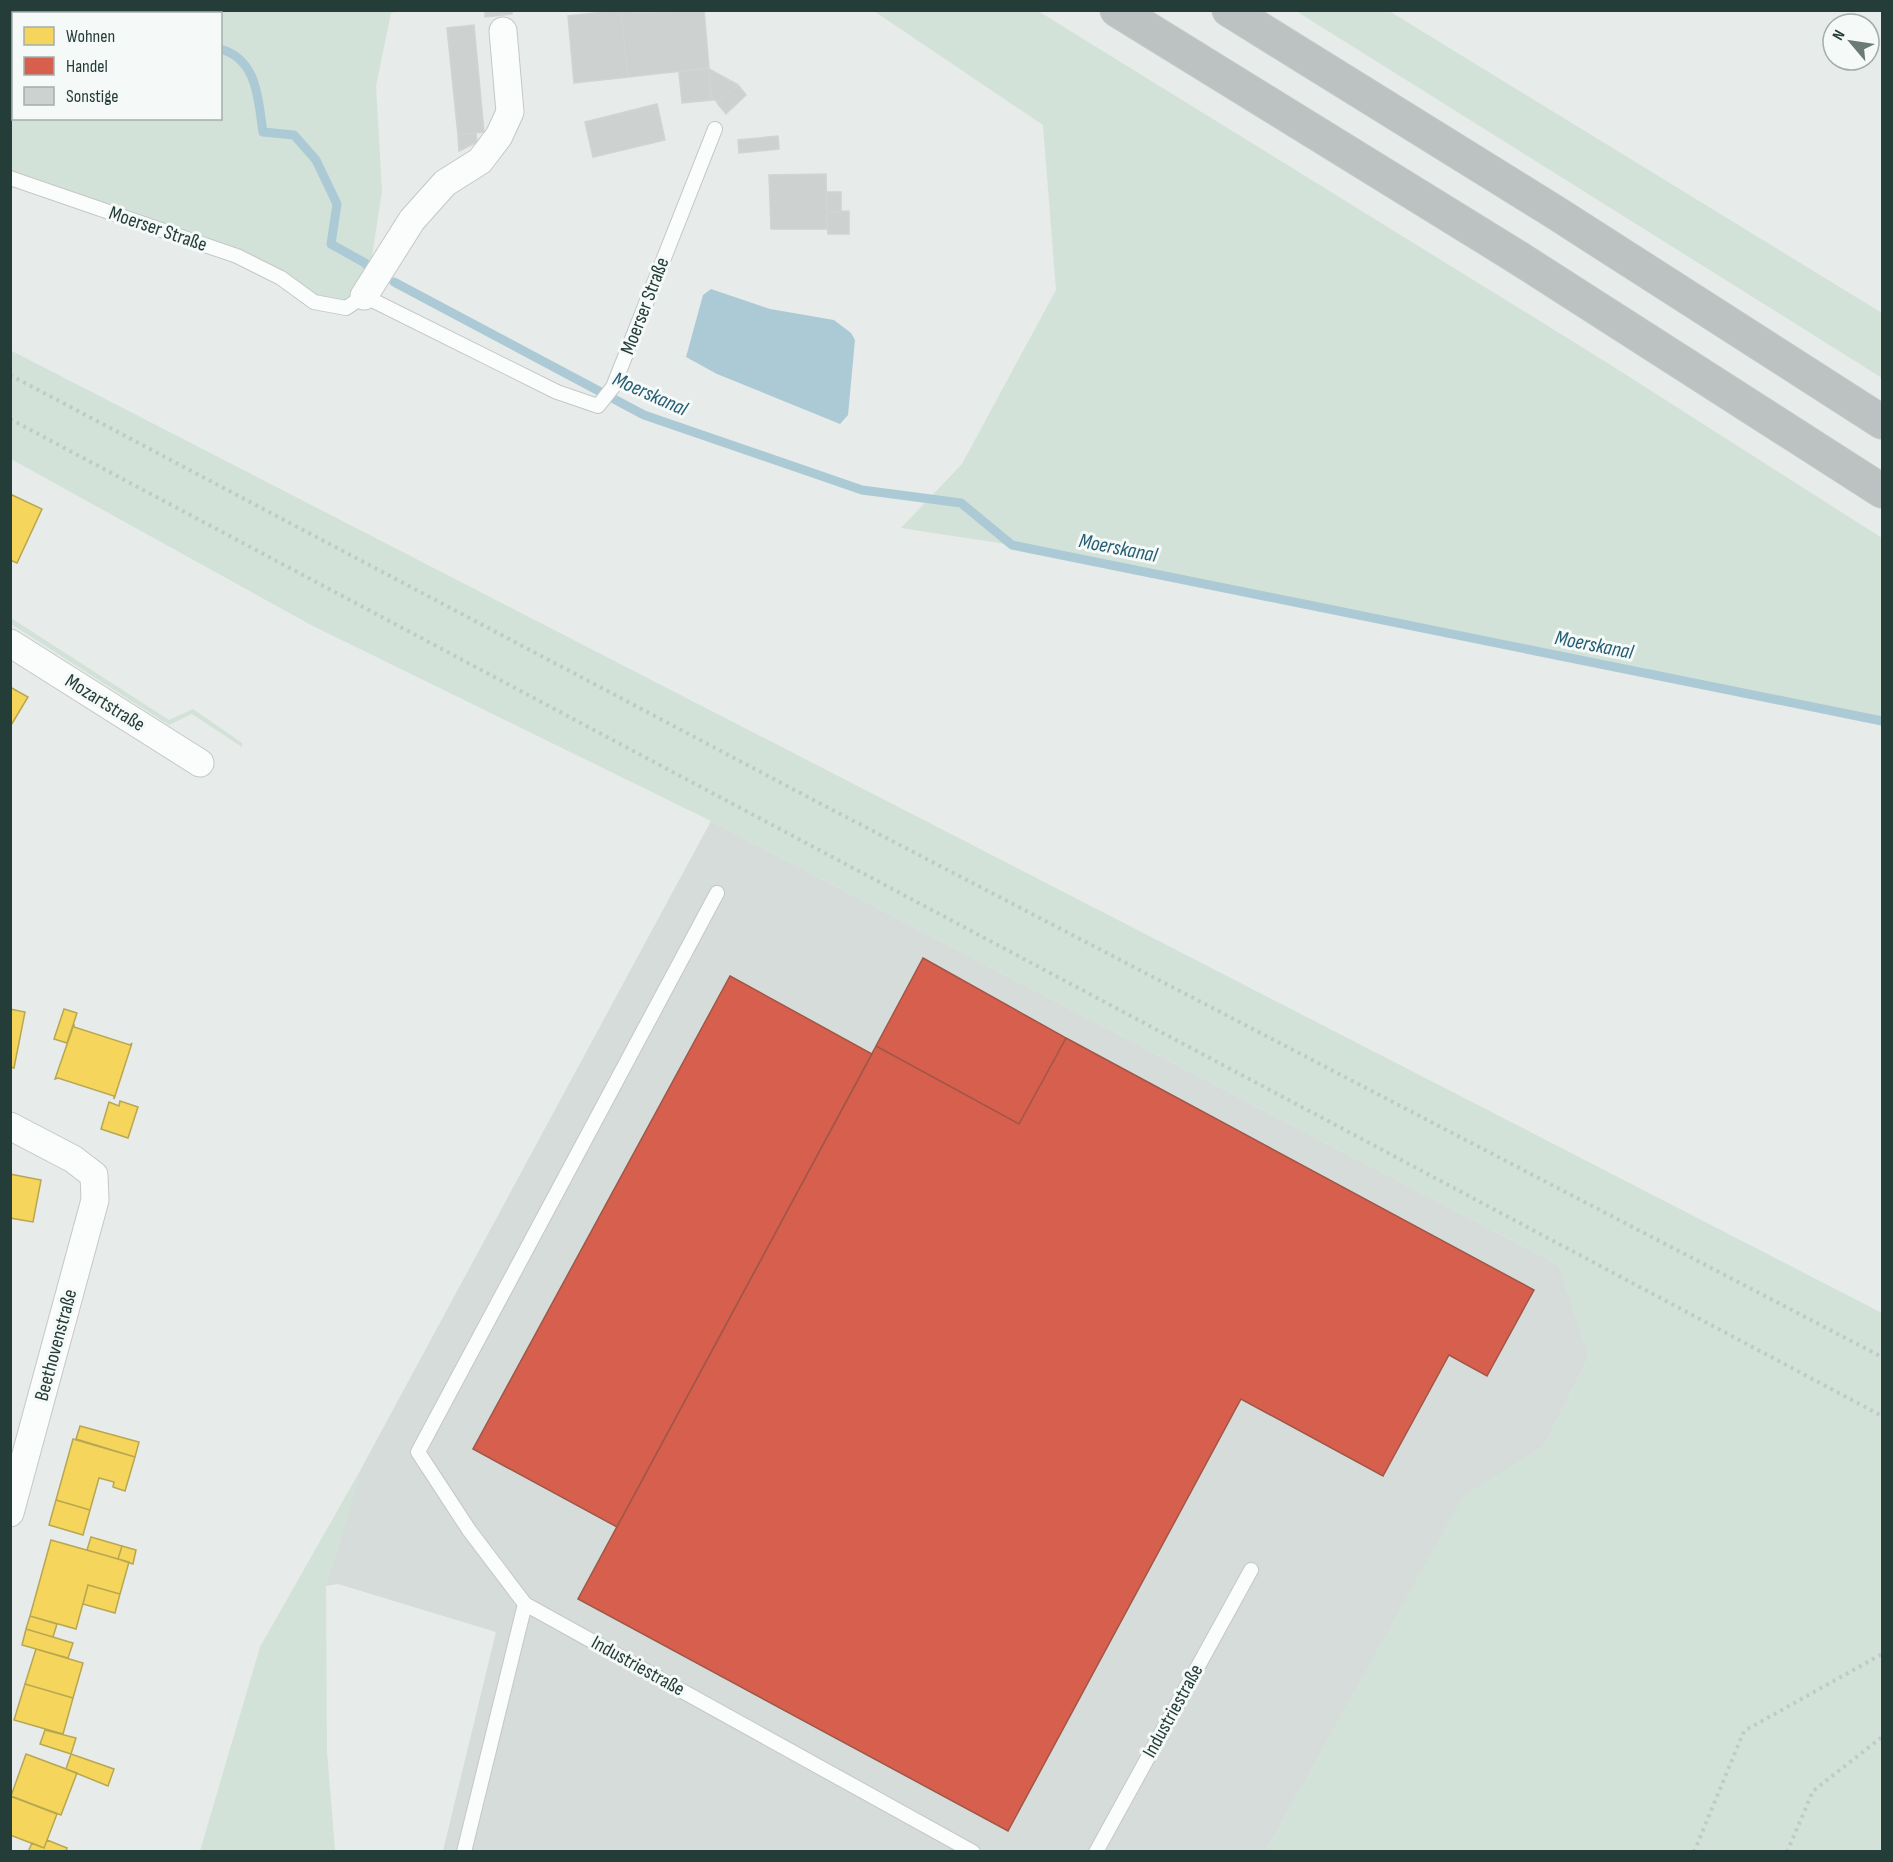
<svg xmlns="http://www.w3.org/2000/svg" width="1893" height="1862" font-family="'Sofia Sans Condensed',sans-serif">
<rect width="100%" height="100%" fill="#e7ebe9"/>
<path fill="#d5dcd9" d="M711,821L1559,1265L1589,1357L1544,1446L1463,1497L1266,1851H443L496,1632L338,1584L326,1586L361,1469Z"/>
<path fill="#d2e2d8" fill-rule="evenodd" d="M11,11H401L391,13L376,86L382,191L370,269L346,308L314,302L282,279L11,178ZM14,14H220V118H14Z
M874,11H1038L1606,362L1882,538V721L1012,545L901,528L962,464L1056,290L1043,125Z
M1296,11H1389L1882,313V378Z
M10,350L1882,1313V1851H1266L1463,1496L1544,1446L1589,1357L1559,1265L711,821L311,625L11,459Z
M11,618L169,720L193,709L242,743V747L192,714L169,725L11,624Z
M361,1469L326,1586L327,1751L335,1851H200L260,1647Z"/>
<path fill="#accad5" d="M711,289L770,309L834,320L851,333L855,340L848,415L840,424L717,374L686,357L703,295Z"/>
<path fill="#f6d55c" stroke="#b7a752" stroke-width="1.5" d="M10,494L42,509L17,563L10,560Z
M10,687L28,697L10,727Z
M10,1009L25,1012L14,1068L10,1067Z
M64,1009L77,1013L67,1043L54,1039Z
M74,1024V1027L130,1045L132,1043L114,1099V1096L58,1078L55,1079Z
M120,1101L138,1107L128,1138L101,1129L109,1102L119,1106Z
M10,1174L41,1180L33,1222L10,1218Z
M80,1426L139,1442L135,1457L76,1439Z
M73,1439L135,1457L125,1491L113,1487L114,1482L99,1478L90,1510L56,1500Z
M56,1500L90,1510L83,1535L49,1525Z
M91,1537L122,1546L118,1559L87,1550Z
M51,1540L129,1562L120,1594L88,1585L76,1629L30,1616Z
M122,1546L136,1550L133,1564L118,1559Z
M88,1585L120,1594L115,1613L83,1604Z
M30,1616L57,1624L53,1637L26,1629Z
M26,1629L73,1643L68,1658L22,1645Z
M36,1649L83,1663L73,1698L25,1684Z
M25,1684L73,1698L63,1734L14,1720Z
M45,1730L76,1738L71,1754L40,1744Z
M26,1754L77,1773L61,1815L11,1796Z
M71,1754L114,1769L108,1786L66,1769Z
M10,1796L57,1814L44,1848L10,1835Z
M47,1840L67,1848L66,1852H28L32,1843L44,1848Z"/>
<path fill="#d6604d" stroke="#a15647" stroke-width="1.5" d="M923,958L1066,1038L1019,1124L876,1046Z
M730,976L872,1054L617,1527L473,1449Z
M1066,1038L1534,1290L1487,1376L1449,1355L1383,1476L1241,1399L1008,1831L578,1599L876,1046L1019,1124Z"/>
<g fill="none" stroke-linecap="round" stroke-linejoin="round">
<path stroke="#accad5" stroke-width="9" d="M25,10L52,14
M220,49C258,59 258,100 263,132L294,135L316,160L337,204L331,244L365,263L370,269
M394,282L644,415L862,490L961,503L1012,545L1882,721"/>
</g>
<path fill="#cdd2d0" stroke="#d0d4d2" stroke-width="1.5" d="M485,10H512V14L485,17Z
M621,10L636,13L704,10L709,68L628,77Z
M621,10L628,77L574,83L568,16Z
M474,25L484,132L458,135L447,28Z
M709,68L712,100L682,103L679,72Z
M709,69L738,85L718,102L711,98Z
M738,85L746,95L726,114L717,103Z
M657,104L665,140L593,157L585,122Z
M476,133L477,142L459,151L458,135Z
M778,136L779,149L739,153L738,140Z
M826,174L827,229H771L769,175Z
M827,192H841V212H827Z
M849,211V234H828L827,212Z"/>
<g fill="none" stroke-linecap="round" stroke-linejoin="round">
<defs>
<path id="lane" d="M10,178L237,256L281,278L314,302L346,308L364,296L557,392L598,406L613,387L715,129
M525,1604L469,1530L418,1452L717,893
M464,1852L525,1604L973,1852
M1096,1852L1251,1570"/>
<path id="street" d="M364,296L412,220L445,183L480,161L499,136L510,112L503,31
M10,643L200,763
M10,1126L73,1159L94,1175L95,1200L10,1513"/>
<path id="highway" d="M1117,10L1517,257L1882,491
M1229,10L1553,211L1882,422"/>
</defs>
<use href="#lane" stroke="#c4c8c6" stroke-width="16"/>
<use href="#street" stroke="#c4c8c6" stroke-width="29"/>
<use href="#highway" stroke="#c2cac8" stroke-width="35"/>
<path stroke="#c2cac9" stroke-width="4" stroke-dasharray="3 4.5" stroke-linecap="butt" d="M10,375L823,805L1882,1357
M10,419L1882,1416
M1694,1852L1744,1731L1882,1654
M1787,1852L1813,1791L1882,1737"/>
<use href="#lane" stroke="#fbfcfc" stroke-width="14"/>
<use href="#street" stroke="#fbfcfc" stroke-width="27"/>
<use href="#highway" stroke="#bcc2c2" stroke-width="33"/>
</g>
<g text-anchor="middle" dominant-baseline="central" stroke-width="6" stroke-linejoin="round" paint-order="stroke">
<g font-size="20" fill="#253d39" stroke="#f5f9f8">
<text transform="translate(158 229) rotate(19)">Moerser Straße</text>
<text transform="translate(645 306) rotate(-69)">Moerser Straße</text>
<text transform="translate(105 703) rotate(32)">Mozartstraße</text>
<text transform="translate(56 1345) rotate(-75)">Beethovenstraße</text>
<text transform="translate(638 1666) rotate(29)">Industriestraße</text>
<text transform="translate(1173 1711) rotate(-61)">Industriestraße</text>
</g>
<g font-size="21" font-style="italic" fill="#255d73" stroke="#f5f9f8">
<text transform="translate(650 394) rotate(24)">Moerskanal</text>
<text transform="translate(1118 548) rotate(11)">Moerskanal</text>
<text transform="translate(1594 645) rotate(11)">Moerskanal</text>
</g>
</g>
<rect width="1893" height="1862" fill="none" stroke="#253d39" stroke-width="24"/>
<rect x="12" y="12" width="210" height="108" fill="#f5f9f8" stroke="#a2aeac" stroke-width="1.5"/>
<rect x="24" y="27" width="30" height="18" fill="#f6d55c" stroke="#a2aeac" stroke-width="1.5"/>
<text x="66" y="42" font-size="18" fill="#253d39">Wohnen</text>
<rect x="24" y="57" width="30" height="18" fill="#d6604d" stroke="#a2aeac" stroke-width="1.5"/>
<text x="66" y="72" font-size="18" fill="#253d39">Handel</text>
<rect x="24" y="87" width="30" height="18" fill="#cdd2d0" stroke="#a2aeac" stroke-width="1.5"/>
<text x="66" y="102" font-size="18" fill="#253d39">Sonstige</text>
<g transform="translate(1851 42) rotate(299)"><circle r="28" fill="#f5f9f8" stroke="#a2aeac" stroke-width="1.5"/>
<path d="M0-4.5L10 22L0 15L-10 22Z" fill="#697a77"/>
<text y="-9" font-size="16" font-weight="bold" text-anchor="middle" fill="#253d39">N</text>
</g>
</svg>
